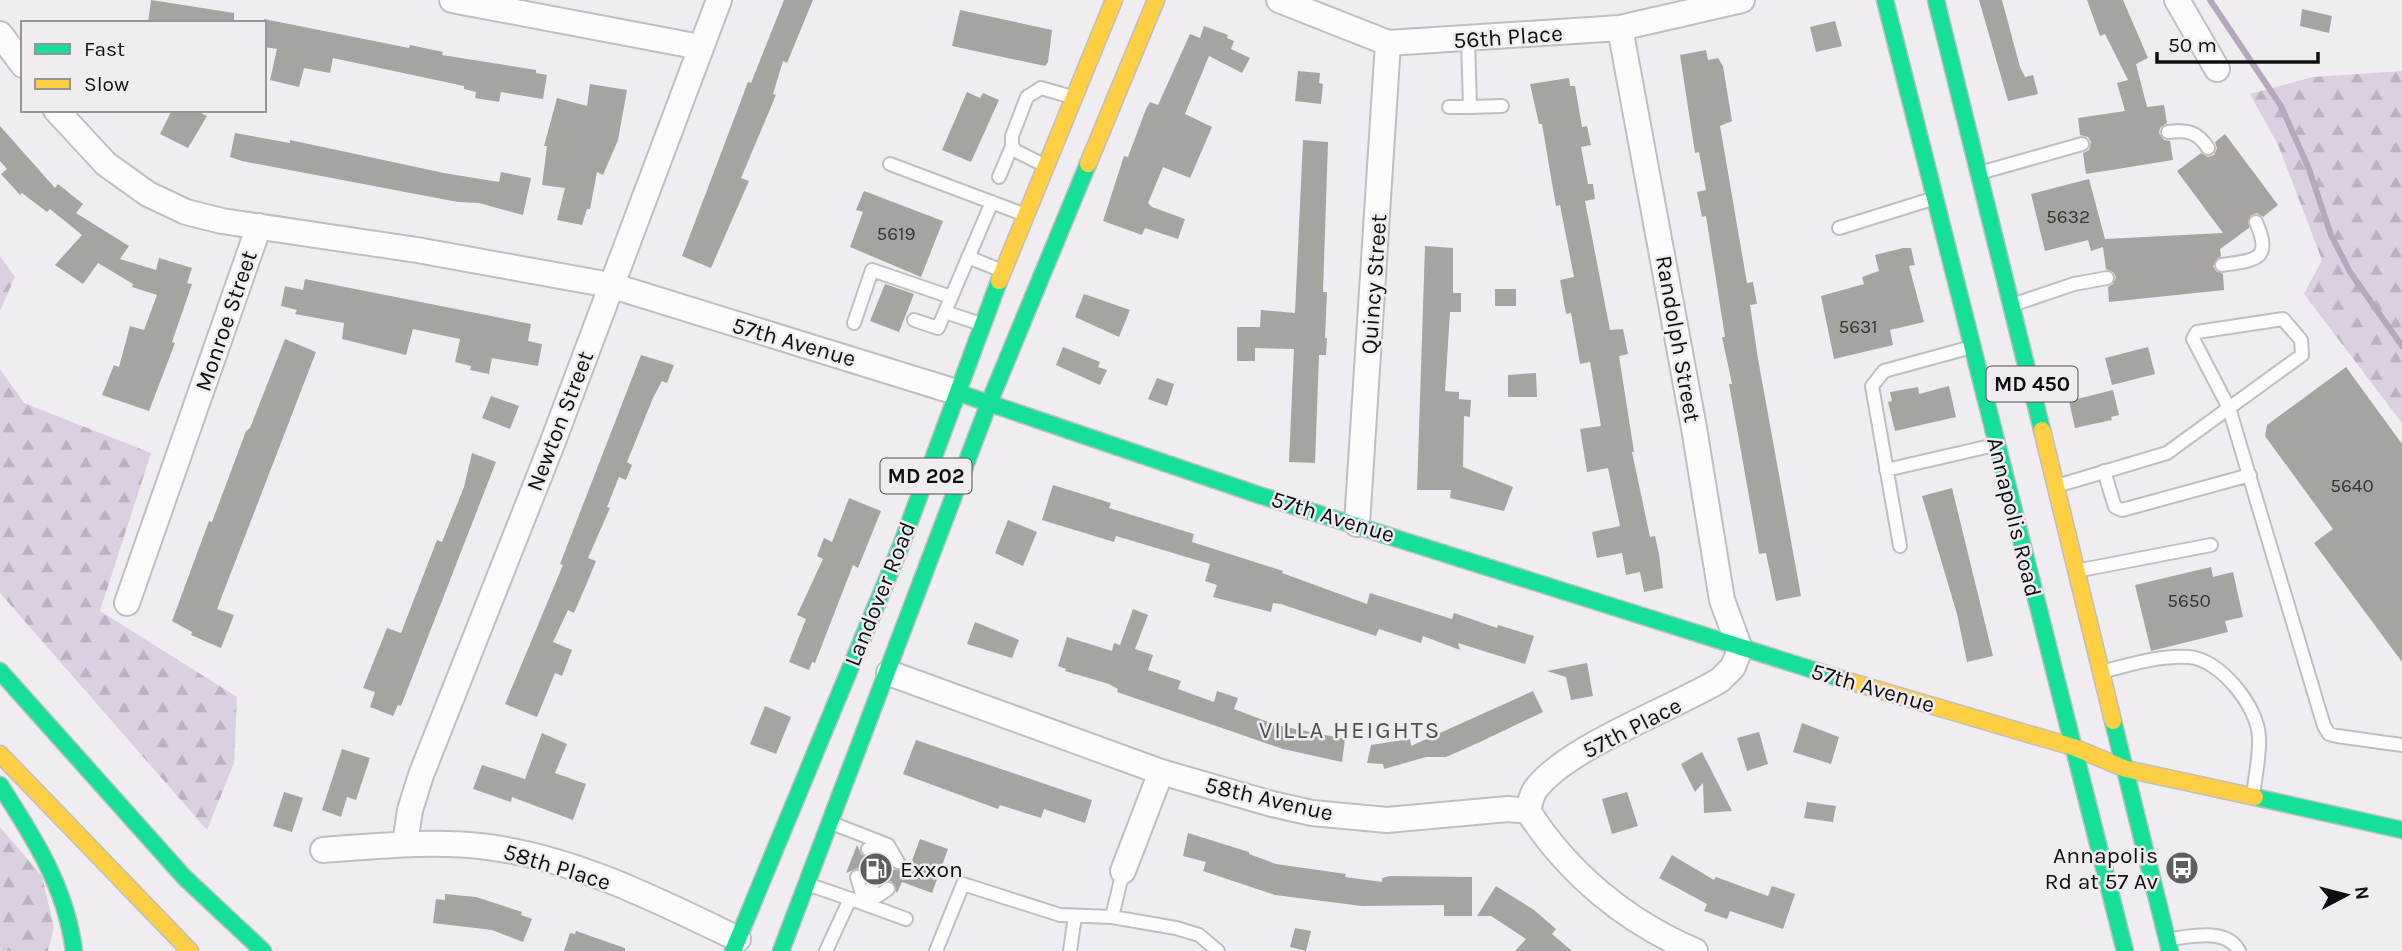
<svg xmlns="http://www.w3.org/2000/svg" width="2402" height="951" font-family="Karla,sans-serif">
<defs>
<pattern id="forest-firs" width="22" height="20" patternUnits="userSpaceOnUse" patternTransform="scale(1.75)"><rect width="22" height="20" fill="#dbd0e2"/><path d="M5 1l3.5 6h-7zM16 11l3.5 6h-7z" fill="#bbb1c1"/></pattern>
</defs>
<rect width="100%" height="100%" fill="#efedf1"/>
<path fill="url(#forest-firs)" d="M2402,71V423L2304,294L2322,260L2279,147L2250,94L2313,77Z
M0,256L15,277L0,311Z
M0,369L24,403L151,453L100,611L237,697L234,763L207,830L0,593Z
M0,827L42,876L54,928L48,951H0Z"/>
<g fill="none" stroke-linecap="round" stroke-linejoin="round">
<path stroke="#b5a8bc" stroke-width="6" d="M2210,0L2281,106L2309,169L2331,235L2350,272L2402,346"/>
</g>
<path fill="#a7a3a0" d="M151,0L234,13V23H148Z
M784,0H813L787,63L783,61L773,94L776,95L741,178L749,181L711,268L682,256L748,82L751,83Z
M1979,0H2002L2020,67L2025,77L2033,75L2038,94L2008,101Z
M2087,0H2123L2148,58L2136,64L2147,107L2164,105L2167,123L2160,128L2159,133L2164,140L2170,141L2173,160L2086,174L2083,153L2089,150L2091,142L2088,137L2080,135L2078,118L2125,111L2117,83L2128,80L2105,34L2100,36Z
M2302,9L2332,16L2329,33L2300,26Z
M960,10L1052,30L1048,62L1045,66L952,46Z
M264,19L409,48L410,45L443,52L442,55L536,70V73L547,75L543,99L501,92L499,102L475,98L476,92L464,89V86L333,58L330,73L304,68L299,87L270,80L277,49L264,47Z
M1835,21L1842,46L1816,52L1810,27Z
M1204,26L1228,35L1227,38L1234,41L1231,49L1250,58L1242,73L1209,56L1185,114L1212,127L1190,178L1163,167L1148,203L1152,207L1185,219L1178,239L1145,228L1142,235L1103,221L1124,156L1128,157L1146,109L1150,102L1158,105L1190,34L1200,38Z
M1706,50L1708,60L1718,58L1723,66L1732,121L1720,126L1747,283L1753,282L1757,304L1750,305L1758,359L1801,596L1776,601L1766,553L1759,554L1755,530L1729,384H1732L1722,337H1725L1706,216L1702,217L1697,192L1706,190L1699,152L1695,153L1680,55Z
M1298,71L1320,73L1319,83L1323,84L1321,104L1295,101Z
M1569,78L1570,86H1575L1582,127L1587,126L1591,145L1581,147L1588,184H1593L1595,199L1585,201L1610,330L1623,329L1628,354L1619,356L1634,452H1632L1650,537L1655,536L1659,554L1663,588L1644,592L1640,572L1626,575L1622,553L1597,558L1592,532L1620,526L1608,468L1587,472L1580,429L1601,426L1590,362L1580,364L1571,313L1566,314L1560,280L1574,277L1560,205L1556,206L1553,189L1542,124H1539L1530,84Z
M590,84L627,90L618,140L603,175L597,172L590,209H587L582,225L557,220L565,188L542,185L547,146H544L557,98L587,106Z
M967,92L980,98L983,93L999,100L971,162L942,150Z
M172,110H195L207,116L188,148L160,134Z
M0,126L55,188L58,184L83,204L76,213L129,246L120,259L156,270L159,258L192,268L187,283L192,284L172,342L175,343L149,411L102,395L114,365L119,367L130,326L144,330L157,295L132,287L133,284L98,263L83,284L55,265L82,235L50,209L47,212L22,193L20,195L1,174L7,169L0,161Z
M235,133L290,143V140L444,173L499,182L501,172L531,178L523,215L479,203L458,202L242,161L230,157Z
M2225,134L2278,205L2263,217L2257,213L2250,216L2249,228L2220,249L2221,256L2213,266L2216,271L2223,274L2224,290L2109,302L2108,287L2113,284L2116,277L2113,272L2106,269L2103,247L2091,251L2088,240L2045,251L2031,194L2089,179L2105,239L2223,233L2177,171L2201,153L2208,157L2214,155L2217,148L2215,142Z
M1303,140L1328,142L1323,292H1327L1325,338H1327L1326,355H1319L1315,463L1289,462L1294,349L1255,348V361H1237V327H1260L1261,310L1295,313Z
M864,191L943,221L921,277L850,247L863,212L856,210Z
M1425,246L1453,248V293H1461V312H1450L1445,391L1459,392V399L1471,400L1470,417L1464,416L1463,467L1513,487L1504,511L1450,498L1451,490H1417Z
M1903,248H1911L1915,265L1909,266L1924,322L1890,330L1893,345L1834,359L1821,296L1864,284L1862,277L1879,271L1875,255Z
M305,279L531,324L528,341L542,344L538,366L492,358L489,374L470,370L471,366L455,362L460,339L413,329L406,355L342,339L344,323L295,314L297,310L281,306L285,286L303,290Z
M885,284L914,294L899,332L870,321Z
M1495,289H1516V306H1495Z
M1084,294L1130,310L1119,337L1075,317Z
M285,339L316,352L217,609L234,615L221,648L191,635L192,632L172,621L209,521L212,522L246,431L250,428Z
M1063,347L1100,362L1098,367L1107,370L1100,385L1056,365Z
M2148,347L2155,374L2112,385L2105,358Z
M641,355L674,365L667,383L662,381L653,398L627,462L632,465L626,480L619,477L607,507L610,508L588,558L596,561L589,578L574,613L568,610L553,642L572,650L562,676L555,673L537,717L505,704L563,565L560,564Z
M2346,367L2402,444V662L2314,543L2333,529L2265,436L2267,425Z
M1536,373L1537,397H1508V375Z
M1157,378L1174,384L1167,406L1148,399Z
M1949,386L1956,417L1895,431L1888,402L1892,401L1890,392L1918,387L1919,394Z
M2113,390L2119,415L2111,417L2112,420L2075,428L2069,401Z
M491,396L519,406L510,429L482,418Z
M472,453L496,462L401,706L398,705L393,716L370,707L375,692L363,688L387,628L401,633L437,540L442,542L464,487Z
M1053,485L1111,503L1109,508L1194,534L1192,542L1283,571L1282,573L1367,604L1370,593L1452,619L1454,613L1497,628L1498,625L1534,636L1525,664L1458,643L1460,650L1423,636L1421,643L1379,629L1376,636L1281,604L1273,603L1271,612L1213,597L1217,585L1205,581L1210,564L1116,536L1114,542L1042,520Z
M1952,488L1993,656L1967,662L1957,614L1922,496Z
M849,498L881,511L858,568L853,565L815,663L812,662L809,670L789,662L806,619L797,615L823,559L817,556L824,538L832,542Z
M1008,520L1037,532L1023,566L995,553Z
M2211,567L2213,577L2233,572L2243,617L2225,621L2228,632L2151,651L2135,585Z
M1133,609L1148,615L1135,649L1153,655L1148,670L1181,681L1178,689L1214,702L1217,691L1238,698L1234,709L1276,725L1345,739L1342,762L1283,749L1117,692L1118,689L1109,684L1065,671L1066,669L1058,666L1067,637L1112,651L1114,643L1120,645Z
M975,622L1019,640L1012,658L967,644Z
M1587,663L1593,696L1571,700L1566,677L1547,671Z
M1533,691L1543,712L1480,742L1446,757H1426L1384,769L1383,764L1367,763L1371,745L1410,739L1411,746Z
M765,706L791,717L776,754L750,744Z
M1802,723L1839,737L1831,764L1793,752Z
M1759,732L1768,764L1747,771L1737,738Z
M542,733L567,744L555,773L586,784L573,820L512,797L511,802L473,789L482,765L525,779Z
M916,740L1092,800L1085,823L1044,809L1041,818L1000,805L998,809L903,774Z
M342,749L370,758L356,800L347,797L341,817L322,810Z
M1702,752L1732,811L1704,813L1703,783L1695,792L1681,764Z
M284,792L303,798L292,832L273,826Z
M1627,792L1638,826L1612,834L1602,799Z
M1807,802L1836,806L1833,822L1804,818Z
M1188,833L1249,852V854L1276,864L1346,874L1345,877L1382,882V878L1390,876L1472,877V916H1444V905L1362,906L1275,895L1203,871L1206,862L1183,856Z
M920,839L948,849L932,893L902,882L897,893L891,881L882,883L872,875L867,878L858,868L846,873L857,845L862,855L875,856L878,862L889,863L894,870L910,866Z
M1672,855L1714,880L1716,877L1768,896L1772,886L1795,894L1783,929L1730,911L1727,919L1704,911L1707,904L1659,878Z
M1496,886L1534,910L1556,929L1552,934L1572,951H1515L1526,939L1491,916H1477Z
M445,894L476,897L522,912L521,915L532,919L523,942L492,930L433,923L436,899L445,900Z
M1295,928L1311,931L1306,951L1290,947Z
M576,931L625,948V951H564L570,933L575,934Z"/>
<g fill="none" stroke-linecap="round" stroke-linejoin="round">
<defs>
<path id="lane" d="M1468,40L1470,107L1502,106
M1449,107H1470
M2168,132C2187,130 2197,131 2208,148
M890,164L1023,214
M1044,165L1016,151L1012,146V136L1027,97L1041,88L1072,97
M1983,172L2082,144
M999,177L1012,146
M1839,228L1932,199
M968,257L1000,270
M2222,265C2255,260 2273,261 2256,222
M2015,304L2074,284L2107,278
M945,312L981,324
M914,320L938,328L992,202
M854,323L872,270L951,297
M1886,470L1995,445
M2104,471L2115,507L2122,510L2250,475
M2060,485L2167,453L2302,355L2301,340L2283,319L2197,332L2193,339L2229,408L2324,726L2329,734L2337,736L2402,745
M1900,546L1872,386L1884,371L1968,348
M2081,570L2211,545
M2105,671C2132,664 2161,655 2189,657C2220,659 2258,707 2259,737C2260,756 2255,777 2253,796
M834,824L888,845L884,856
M868,849L888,845L898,862
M857,877L865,904
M810,885L865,904L873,884
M865,904L906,919
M866,904L888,889
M1112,917L1123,871
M2171,939C2192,936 2227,928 2239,951
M826,951L850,899
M936,951L963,884L1060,915L1112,917L1176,928L1199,935L1218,951
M1070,951L1075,916"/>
<path id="street" d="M452,0L700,47
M1279,0L1388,43L1620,28L1742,0
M2177,0L2217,69
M0,34L23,65
M56,110L106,164L148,194L186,212L222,221L417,250L610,285L956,392
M1357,524L1388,43
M127,603L259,226
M889,673L1161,772L1272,804L1312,813L1387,820L1508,809L1528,811C1568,874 1627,922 1695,951
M1528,811C1530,804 1531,796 1535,790C1565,748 1672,709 1720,680L1733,667L1740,649L1722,600L1694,428L1620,28
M405,844L410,810L421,775L552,444L719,0
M323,850C378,846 433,840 488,847C575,858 659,901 738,939
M1123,871L1161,772"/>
<path id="fast" d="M1885,0L2125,951
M1936,0L2042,430
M965,395L1259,495L1845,680
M0,671L184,877L263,951
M2113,721L2170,951
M0,785C34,838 66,887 74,951
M2255,797L2402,830
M733,951L900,548L999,281
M781,951L989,403L1088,164"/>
<path id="slow" d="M1088,164L1156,0
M999,281L1114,0
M2042,430L2113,721
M1845,680L2073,747L2126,769L2255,797
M0,754L190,951"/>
</defs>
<use href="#lane" stroke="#c0bec1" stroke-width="16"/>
<use href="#street" stroke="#c0bec1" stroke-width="28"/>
<use href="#fast" stroke="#c0bec1" stroke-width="19"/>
<use href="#slow" stroke="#c0bec1" stroke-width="19"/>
<use href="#lane" stroke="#fdfcfd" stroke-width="12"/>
<use href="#street" stroke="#fdfcfd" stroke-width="24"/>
<use href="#fast" stroke="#16e098" stroke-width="16"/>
<use href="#slow" stroke="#ffcf43" stroke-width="16"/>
</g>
<defs>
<symbol id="bus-disc" viewBox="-11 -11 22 22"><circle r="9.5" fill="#5e5d5f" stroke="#f0ecf2"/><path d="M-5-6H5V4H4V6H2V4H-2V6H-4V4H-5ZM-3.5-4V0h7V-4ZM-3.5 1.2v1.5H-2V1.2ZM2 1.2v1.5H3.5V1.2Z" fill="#fff"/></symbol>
<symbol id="fuel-disc" viewBox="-11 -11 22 22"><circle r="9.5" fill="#5e5d5f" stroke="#f0ecf2"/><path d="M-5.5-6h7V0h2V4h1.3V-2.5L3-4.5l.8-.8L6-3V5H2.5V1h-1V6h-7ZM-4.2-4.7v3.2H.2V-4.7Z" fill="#fff"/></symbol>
</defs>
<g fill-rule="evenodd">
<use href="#bus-disc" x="2163" y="849" width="38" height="38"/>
<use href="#fuel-disc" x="857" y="850" width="38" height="38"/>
</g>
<g text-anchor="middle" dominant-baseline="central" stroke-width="5" stroke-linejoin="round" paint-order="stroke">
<g font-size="19" fill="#363434">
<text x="2068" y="217">5632</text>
<text x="896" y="234">5619</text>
<text x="1858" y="327">5631</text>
<text x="2352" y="486">5640</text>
<text x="2189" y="601">5650</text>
</g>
<g fill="#f0ecf2" stroke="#535154" stroke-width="2">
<rect x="1986.5" y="366.5" width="91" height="35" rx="5"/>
<rect x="880.5" y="458.5" width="91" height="35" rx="5"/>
</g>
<g font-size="21" font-weight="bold" fill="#100f10">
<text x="2032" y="384">MD 450</text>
<text x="926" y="476">MD 202</text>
</g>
<g font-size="23" fill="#100f10" stroke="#f0ecf2">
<text transform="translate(1508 37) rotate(-4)">56th Place</text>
<text transform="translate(1374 284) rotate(-86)">Quincy Street</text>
<text transform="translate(226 321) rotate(-71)">Monroe Street</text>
<text transform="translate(1678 339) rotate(80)">Randolph Street</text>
<text transform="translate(794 342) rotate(16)">57th Avenue</text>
<text transform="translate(560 421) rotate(-69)">Newton Street</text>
<text transform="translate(1333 517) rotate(17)">57th Avenue</text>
<text transform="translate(2014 517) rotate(76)">Annapolis Road</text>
<text transform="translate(880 594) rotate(-68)">Landover Road</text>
<text transform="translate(1873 688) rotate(16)">57th Avenue</text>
<text transform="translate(1632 728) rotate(-27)">57th Place</text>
<text transform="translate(1269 799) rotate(13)">58th Avenue</text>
<text transform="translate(557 867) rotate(17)">58th Place</text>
</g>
<g font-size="23" fill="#100f10" stroke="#f0ecf2" text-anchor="end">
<text x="2158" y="855">Annapolis<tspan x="2158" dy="26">Rd at 57 Av</tspan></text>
<text x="900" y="869" text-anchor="start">Exxon</text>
</g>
<g font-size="24" letter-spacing="2" fill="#524f54" stroke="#f0ecf2">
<text x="1350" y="730">VILLA HEIGHTS</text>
</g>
</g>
<rect x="21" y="21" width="245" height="91" fill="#f0ecf2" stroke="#969498" stroke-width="2"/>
<rect x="35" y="44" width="35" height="10" fill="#16e098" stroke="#969498" stroke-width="2"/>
<text x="84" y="56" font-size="21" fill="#100f10">Fast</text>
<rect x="35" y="79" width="35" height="10" fill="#ffcf43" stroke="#969498" stroke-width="2"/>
<text x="84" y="91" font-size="21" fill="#100f10">Slow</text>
<g transform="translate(2346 895) rotate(83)" stroke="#f0ecf2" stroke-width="5" paint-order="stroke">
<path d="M0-5L12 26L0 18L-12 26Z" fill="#100f10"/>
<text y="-10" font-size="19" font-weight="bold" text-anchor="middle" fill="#100f10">N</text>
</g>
<path d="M2157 52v10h161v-10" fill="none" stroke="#100f10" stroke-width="3.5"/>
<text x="2168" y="52" font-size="21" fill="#100f10" stroke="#f0ecf2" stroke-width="5" paint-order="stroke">50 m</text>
</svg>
